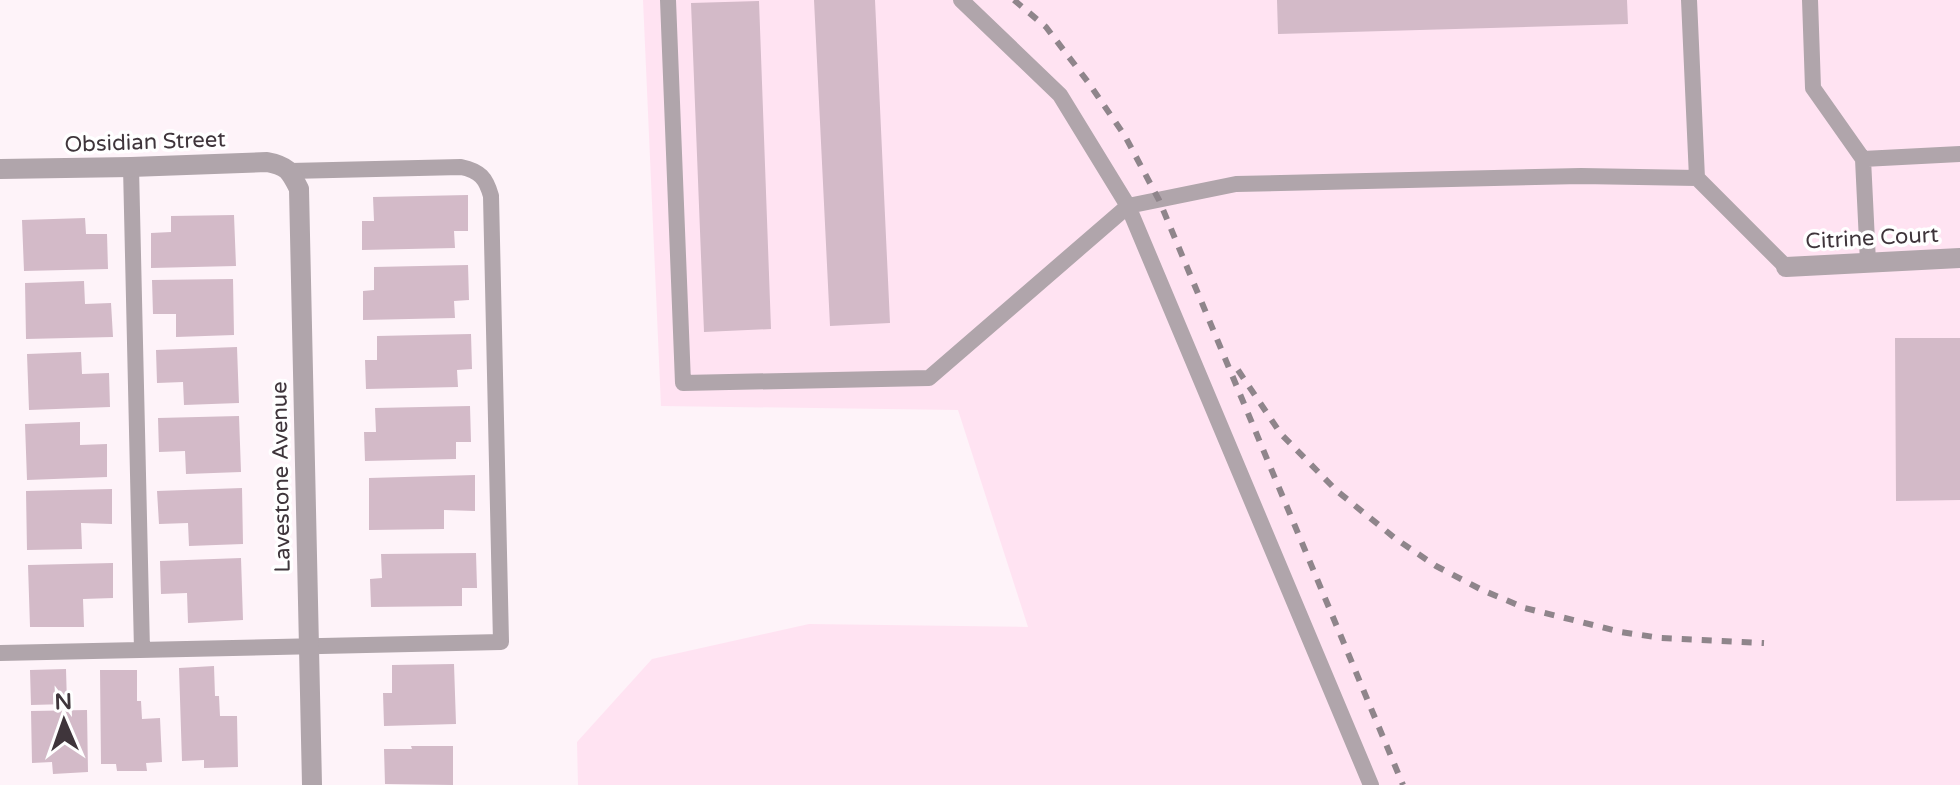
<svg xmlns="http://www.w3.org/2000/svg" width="1960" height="785" font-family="'Varela Round',sans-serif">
<rect width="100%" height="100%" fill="#fef3f9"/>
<path fill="#ffe3f2" d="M643,0H1960V785H578L577,742L652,659L809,624L1028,627L958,410L661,406Z"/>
<path fill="#d3bac8" d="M814,0H875L890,323L830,326Z
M1277,0H1627L1628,24L1278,34Z
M759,1L771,329L704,332L691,3Z
M468,195V231H454L455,248L362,250V221H374L373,197Z
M234,215L236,266L151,268V233L171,232V216Z
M85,218L86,234H107L108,269L24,271L22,220Z
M468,265L469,300L454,301L455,318L363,320V291L374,290V267Z
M233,279L234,335L176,337V314H153L152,280Z
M84,281L85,304L111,303L113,337L26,339L25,283Z
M471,334L472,369L457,370L458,387L366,389L365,360H377V336Z
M1895,338H1960V500L1896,501Z
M237,347L239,403L184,405L183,382L157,383L156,350Z
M81,352L82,374L109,373L110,407L29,410L27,354Z
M470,406L471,442H456V459L365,461L364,432H376L375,408Z
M239,416L241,472L186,474L185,451L159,452L158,418Z
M80,422V445L107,444V477L27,480L25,424Z
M475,475V511L444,510V529L369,530V478Z
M242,488L243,544L189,546L188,523L159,524L157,491Z
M112,489V524L81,523L82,549L27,550L26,491Z
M476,553L477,588H462V606L371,607L370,579L382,578L381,554Z
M241,558L243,620L188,623L187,593L161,594L160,561Z
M113,563V598L83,599L84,627H30L28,565Z
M454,664L456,724L384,726L383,693H392V665Z
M214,666L215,696H219L220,716H237L238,767L204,768V760L182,761L179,668Z
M66,669L67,704L31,705L30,670Z
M100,670H137V701H141L142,719L160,718L162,762L146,763L147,771H117L116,764H101Z
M87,710L88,772L53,774L52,762L32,763L31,711Z
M411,746H453V785L385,784L384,749H412Z"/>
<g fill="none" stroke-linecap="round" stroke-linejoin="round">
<path stroke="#b0a5ab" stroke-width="16" d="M668,0L683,383L929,378L1128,206L1236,184L1581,176L1697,178L1786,267
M961,0L1060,95L1128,206L1371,785
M1689,0L1697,178
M1810,0L1813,88L1863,159
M131,167L142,650
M1868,262L1863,159L1960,154
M0,653L501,642L491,196C486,178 480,171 461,167L290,171"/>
<path stroke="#b0a5ab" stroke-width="20" d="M0,169L131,167L267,162C288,166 290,171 299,189L312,785
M1786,267L1960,258"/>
<path stroke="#8f858b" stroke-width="6" stroke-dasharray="10 10" stroke-linecap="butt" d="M1014,0L1046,27L1088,82L1125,136L1159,200L1403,785
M1238,370L1281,434L1337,491L1396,539L1436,566L1482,590L1525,608L1621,632L1661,638L1764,643"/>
</g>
<g text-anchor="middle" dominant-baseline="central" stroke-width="7" stroke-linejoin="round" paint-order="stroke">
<g font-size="22" fill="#3f353b" stroke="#fff">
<text transform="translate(145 142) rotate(-2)">Obsidian Street</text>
<text transform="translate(1872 238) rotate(-3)">Citrine Court</text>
<text transform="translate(281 477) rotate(-91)">Lavestone Avenue</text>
</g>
</g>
<g transform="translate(64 721) rotate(358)" stroke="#ffffff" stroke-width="6" paint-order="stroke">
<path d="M0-6L14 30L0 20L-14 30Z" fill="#3f353b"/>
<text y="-12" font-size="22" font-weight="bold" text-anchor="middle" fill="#3f353b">N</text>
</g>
</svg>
